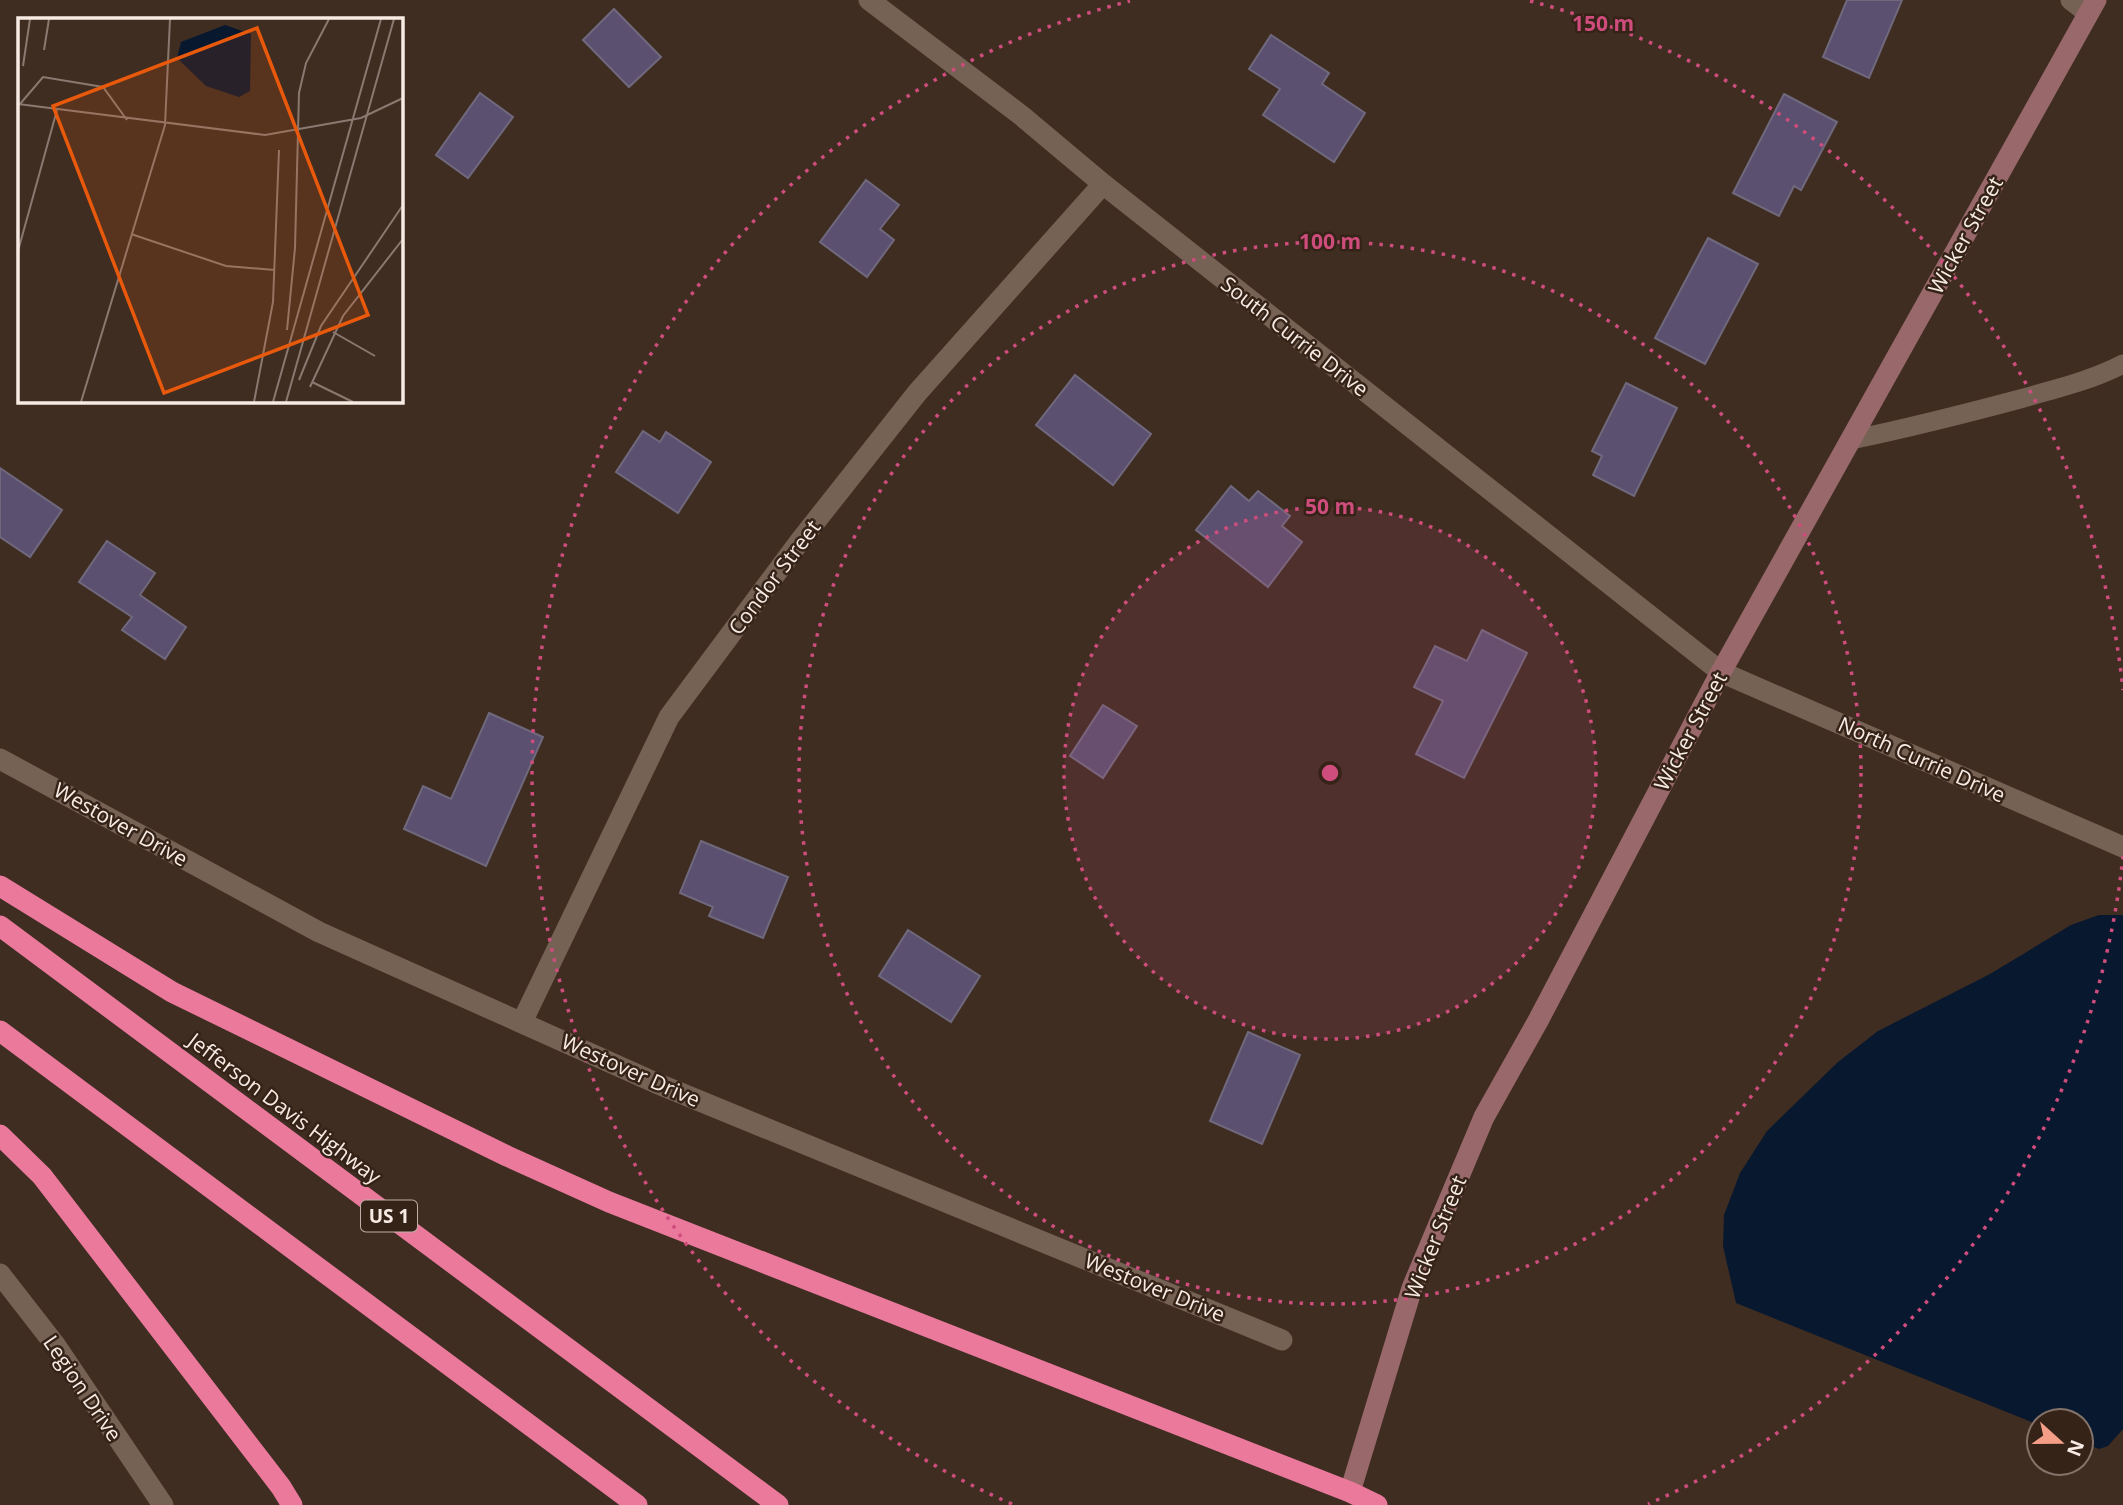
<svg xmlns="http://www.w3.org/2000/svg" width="2123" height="1505" font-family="'Open Sans',sans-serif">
<rect width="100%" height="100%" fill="#3f2d22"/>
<path fill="#08182f" d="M2099,915H2123V1429L2108,1446L2099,1449L2081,1442V1421H2039V1425L1736,1303L1723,1246L1724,1215L1740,1173L1767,1131L1838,1062L1878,1031L1990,974L2071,925Z"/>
<path fill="#5b506f" stroke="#70697d" stroke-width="2" d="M1847,0H1902L1869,78L1823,57Z
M614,9L661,57L629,87L583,40Z
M1271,35L1329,73L1322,84L1365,113L1334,162L1263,115L1280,89L1249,69Z
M480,93L513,117L468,178L436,155Z
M1784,94L1837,122L1801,190L1794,186L1779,216L1733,193Z
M866,180L899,205L880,229L894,240L867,277L820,242Z
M1708,238L1758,264L1705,364L1655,338Z
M1075,375L1151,434L1113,485L1036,425Z
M1626,383L1677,408L1634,496L1593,475L1602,456L1592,451Z
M643,431L660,442L666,432L711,462L678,513L616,472Z
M0,468L62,510L30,557L0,537Z
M1231,486L1249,501L1258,491L1290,516L1282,526L1302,542L1268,587L1196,530Z
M107,541L155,573L140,595L186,627L165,659L122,630L132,617L79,582Z
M1482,630L1527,653L1464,778L1416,754L1443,701L1414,687L1435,646L1467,661Z
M1103,705L1137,726L1103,778L1070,756Z
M489,713L543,737L486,866L404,829L423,786L451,799Z
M701,841L788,877L763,938L709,916L713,907L680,893Z
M908,930L980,976L951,1022L879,976Z
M1248,1032L1300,1055L1262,1144L1210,1121Z"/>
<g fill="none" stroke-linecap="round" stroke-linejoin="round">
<path stroke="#766155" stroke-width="19" d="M1851,440C1908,428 1964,414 2020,399C2055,389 2090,381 2123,364"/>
<path stroke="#766155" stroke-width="21" d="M869,0L1022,116L1103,184L1721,672
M2071,0L2088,13
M0,759L319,932L656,1083L1282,1340
M522,1022L669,717L800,541L917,393L1103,184
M0,1274L56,1346L163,1505"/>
<path stroke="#766155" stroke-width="21" d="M1721,672L2123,847"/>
<path stroke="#99686a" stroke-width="21" d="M1350,1492L1412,1288L1484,1117L1539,1019L1721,672L2096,0"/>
<path stroke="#ea799c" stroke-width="21" d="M0,886L172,992L507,1156L609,1202L1350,1492L1377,1505
M0,926L778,1505
M0,1031L637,1505
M0,1135L42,1176L281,1487L292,1505"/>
</g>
<circle cx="1330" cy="773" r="266" fill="#cf4d7d" fill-opacity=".12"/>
<g fill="none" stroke="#cf4d7d" stroke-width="3.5" stroke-dasharray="3.5 7">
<circle cx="1330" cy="773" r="266"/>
<circle cx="1330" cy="773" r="531"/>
<path d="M2123 856A797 797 0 0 1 1648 1504M1012 1504A797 797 0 0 1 1130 1M1530 1A797 797 0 0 1 2123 690"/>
</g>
<g text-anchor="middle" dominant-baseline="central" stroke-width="5" stroke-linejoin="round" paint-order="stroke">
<rect fill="#352318" stroke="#bdafa7" stroke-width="2" x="361" y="1200.5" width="56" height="31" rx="5"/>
<g font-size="19" font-weight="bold" fill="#f7ebe4">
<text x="389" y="1216">US 1</text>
</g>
<g font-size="21" fill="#f7ebe4" stroke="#352318">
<text transform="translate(1965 235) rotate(-61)">Wicker Street</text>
<text transform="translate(1295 336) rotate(38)">South Currie Drive</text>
<text transform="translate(774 577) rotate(-53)">Condor Street</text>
<text transform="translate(1690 731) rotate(-62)">Wicker Street</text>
<text transform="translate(1922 759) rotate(24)">North Currie Drive</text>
<text transform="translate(121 824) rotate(29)">Westover Drive</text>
<text transform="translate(631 1070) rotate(24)">Westover Drive</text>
<text transform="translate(285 1108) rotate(37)">Jefferson Davis Highway</text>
<text transform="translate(1435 1237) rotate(-68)">Wicker Street</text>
<text transform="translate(1155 1287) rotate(22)">Westover Drive</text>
<text transform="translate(83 1388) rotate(56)">Legion Drive</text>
</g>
</g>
<g transform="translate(18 18)">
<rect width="385" height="385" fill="#3f2d22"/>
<path d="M207,7L233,16L232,73L221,79L188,68L159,40L163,24Z" fill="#08182f"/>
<path fill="none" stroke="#897970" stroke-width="2" d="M26,32L31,1M5,48L12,1M0,86L247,117L343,100L385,80M2,86L25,59L85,69L109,102M113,216L208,248L257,252M0,233L39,92M269,312L277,230L281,75L288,45L311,1M315,314L357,338M281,362L303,308L385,187M294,364L335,384M292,369L325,298L385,221M63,384L147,107L152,1M236,384L255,284L261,132M255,384L363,1M268,384L376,1"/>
<path fill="#e8590c" fill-opacity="0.15" stroke="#e8590c" stroke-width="3.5" d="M239,10L350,297L146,375L35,88Z"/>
<rect width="385" height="385" fill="none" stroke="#f7ebe4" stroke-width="3.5"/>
</g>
<circle cx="1330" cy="773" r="10" fill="#cf4d7d" stroke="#352318" stroke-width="3.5"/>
<g font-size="21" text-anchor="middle" font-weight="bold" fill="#cf4d7d" stroke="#352318" stroke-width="5" stroke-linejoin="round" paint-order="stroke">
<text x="1603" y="31">150 m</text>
<text x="1330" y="249">100 m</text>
<text x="1330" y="514">50 m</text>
</g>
<g transform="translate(2060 1442) rotate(111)"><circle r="33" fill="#352318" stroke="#83736a" stroke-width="2"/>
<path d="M0-5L12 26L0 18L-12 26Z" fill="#f49e87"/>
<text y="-10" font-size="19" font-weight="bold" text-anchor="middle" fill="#f7ebe4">N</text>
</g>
</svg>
